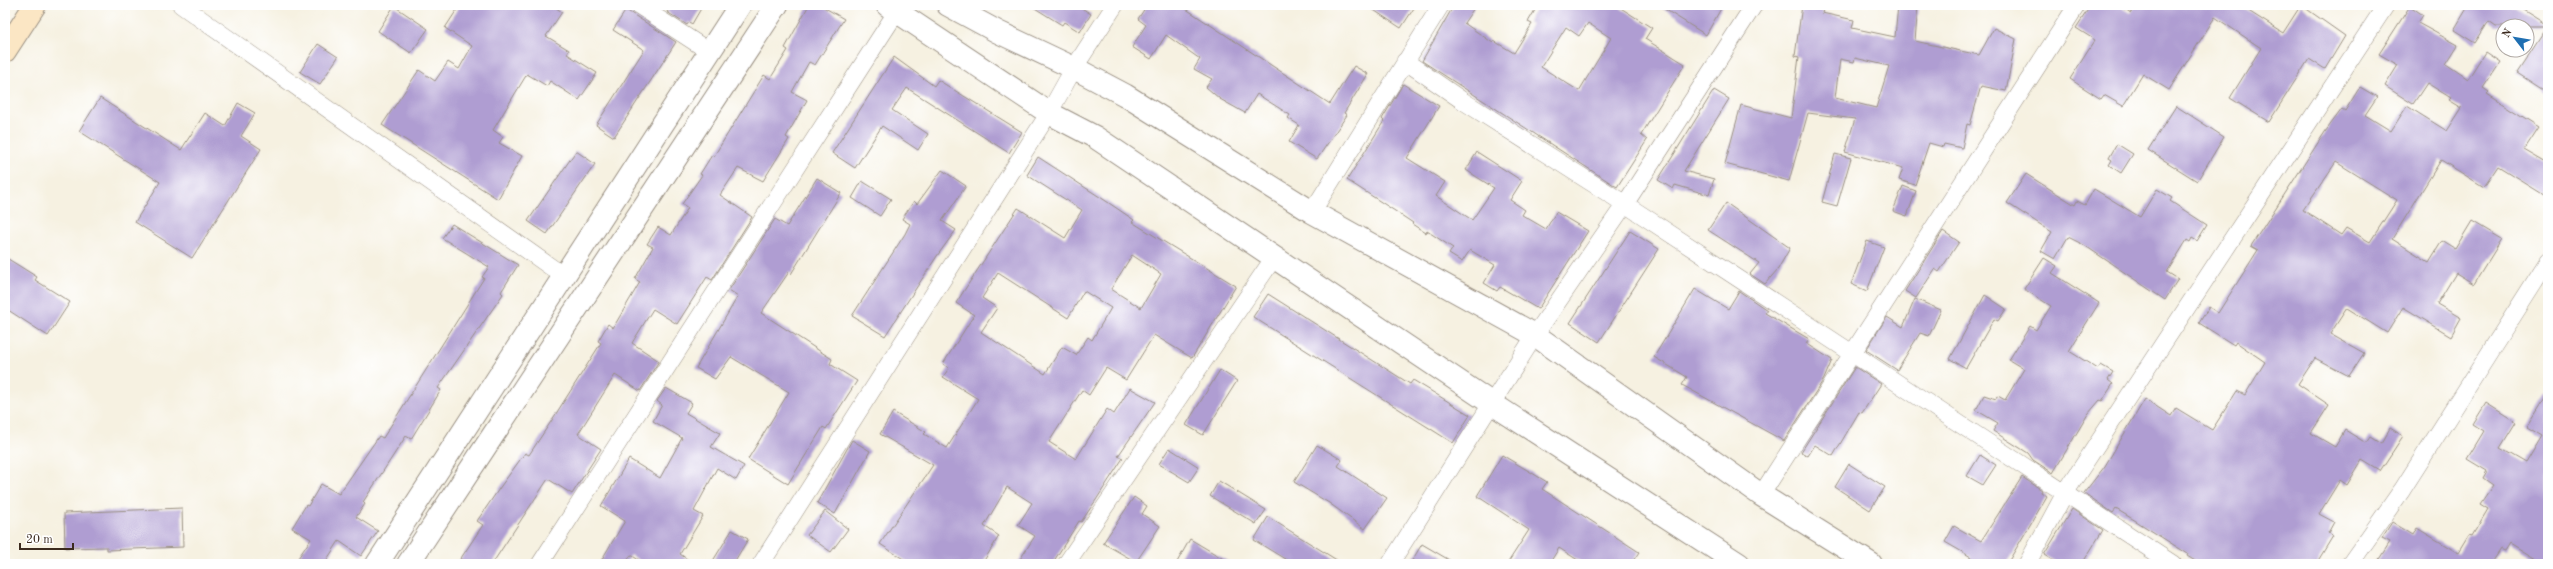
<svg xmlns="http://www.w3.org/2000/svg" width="2553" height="569" font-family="'Old Standard TT',serif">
<rect width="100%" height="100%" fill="#fff"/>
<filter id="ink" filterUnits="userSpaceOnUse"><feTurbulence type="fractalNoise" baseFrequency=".025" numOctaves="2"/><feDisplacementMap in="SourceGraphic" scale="8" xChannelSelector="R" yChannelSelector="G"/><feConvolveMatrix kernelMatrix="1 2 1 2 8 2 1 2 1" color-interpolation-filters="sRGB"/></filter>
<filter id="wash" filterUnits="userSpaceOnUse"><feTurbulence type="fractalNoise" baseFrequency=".012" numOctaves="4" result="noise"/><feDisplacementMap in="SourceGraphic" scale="16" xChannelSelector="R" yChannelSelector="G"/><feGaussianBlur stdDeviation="0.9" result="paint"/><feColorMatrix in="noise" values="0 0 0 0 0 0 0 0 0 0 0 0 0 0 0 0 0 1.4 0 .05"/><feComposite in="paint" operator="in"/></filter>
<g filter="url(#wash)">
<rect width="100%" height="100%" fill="#f6f1e1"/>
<g id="blocks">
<path fill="#af9dd2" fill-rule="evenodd" d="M460,5H552L562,12L546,36L569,50L567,54L597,73L579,100L550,81L547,86L527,74L493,130L503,137L499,143L522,156L498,199L382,125L419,70L435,81L448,62L459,69L472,46L445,28Z
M671,5H703L692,24L689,22L687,25L667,12Z
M809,5H820L844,19L815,65L809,62L792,92L807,100L786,137L789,139L763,181L738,168L720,195L752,217L712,280L707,277L677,324L653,309L632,343L659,361L640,391L615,375L578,434L601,449L572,494L548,479L492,564H457L483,525L477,521L501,486L525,453L529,455L552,420L601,343L598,341L608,324L613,328L640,282L635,279L653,247L647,244L658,227L671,235L688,208L682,204L702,175L700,174L712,155L714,156L764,75L770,79L788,50L785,48Z
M1030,5H1077L1091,14L1080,32L1064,22L1062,25Z
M1147,5H1180L1330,104L1354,66L1368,74L1344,113L1347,115L1317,159L1289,142L1299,125L1288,118L1290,115L1257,94L1245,113L1220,99L1206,87L1212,79L1194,69L1200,59L1166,35L1151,59L1132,47L1146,25L1138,19Z
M1366,5H1416L1401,28Z
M1454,5H1476L1464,23L1493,43L1494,41L1514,53L1532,24L1528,22L1538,5H1616L1652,28L1645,39L1685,64L1641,135L1647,140L1617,187L1422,61ZM1588,23L1611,38L1579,91L1541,67L1566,27L1579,36Z
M1658,5H1723L1706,35Z
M1802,5H1825L1822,13L1854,20L1852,28L1895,37L1898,5H1918L1915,41L1979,55L1994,28L2016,39L2006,91L1981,86L1970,125L1967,124L1962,148L1944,144L1943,147L1929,143L1915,185L1899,180L1903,168L1845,152L1855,119L1808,113L1789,181L1725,164L1741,105L1791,118L1799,57L1795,56ZM1855,58L1889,66L1876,108L1835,98L1840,59L1854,62Z
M2091,5H2118L2131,13L2136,5H2239L2283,33L2301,5L2345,36L2325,69L2309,59L2269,122L2230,98L2261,48L2215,17L2169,90L2143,74L2123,106L2104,95L2101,99L2070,79L2095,40L2076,28Z
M2469,5H2516L2548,25V93L2517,73L2548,26H2496L2489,21L2475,43L2454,30Z
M394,6L428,29L411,53L378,31Z
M2410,6L2423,15L2418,23L2458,45L2446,64L2468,79L2485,52L2500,62L2483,88L2489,92L2487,94L2539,127L2524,150L2548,164V197L2498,166L2484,187L2441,160L2392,239L2429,262L2442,241L2455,249L2472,221L2502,239L2474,284L2456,273L2437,304L2461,318L2451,336L2403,307L2387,333L2347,308L2330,334L2364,353L2349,376L2315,358L2298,384L2329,405L2311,433L2335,447L2345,430L2366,443L2370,437L2381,444L2390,428L2403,436L2380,471L2362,460L2347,485L2340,480L2319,514L2334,522L2328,533L2333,536L2316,564H2200L2187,556L2188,554L2136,521L2116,509L2113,513L2084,493L2105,466L2145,399L2171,416L2176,408L2212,430L2237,391L2245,395L2265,362L2236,342L2234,345L2199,323L2209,307L2218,313L2258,250L2251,246L2325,132L2342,109L2345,111L2360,87L2377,97L2365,115L2391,131L2407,106L2447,131L2462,108L2449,100L2451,98L2427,83L2413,104L2385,86L2398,65L2379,54ZM2336,162L2397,200L2370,242L2346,228L2341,235L2303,210Z
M626,10L676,42L614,137L596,125L644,50L613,30Z
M318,44L338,57L320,84L300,72Z
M894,57L934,86L938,80L1022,132L1009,153L907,88L892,110L928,134L918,150L882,126L855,168L832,153Z
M1403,84L1439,106L1407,158L1445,182L1436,196L1472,220L1494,188L1466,170L1477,152L1522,181L1510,200L1525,210L1522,215L1546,229L1556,212L1588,231L1538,309L1500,287L1497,291L1484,283L1495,265L1470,250L1462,262L1449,254L1453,248L1427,231L1426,233L1412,224L1413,223L1395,211L1347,180L1384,121L1382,119Z
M1714,90L1729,99L1684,171L1714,179L1709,195L1675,185L1673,189L1658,180Z
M100,98L181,150L205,113L225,126L238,103L255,113L241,136L261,149L192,258L135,222L160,182L79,131Z
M2176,106L2224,137L2197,181L2148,150Z
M2117,144L2133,154L2121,173L2109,165L2112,160L2109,158Z
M576,151L595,164L547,234L528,221Z
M1835,154L1851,158L1837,206L1822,202Z
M1038,157L1106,201L1134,220L1132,222L1236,286L1192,358L1154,335L1126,380L1106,368L1089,395L1082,390L1049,442L1076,459L1107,409L1114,414L1130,388L1155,402L1118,456L1123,458L1096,500L1081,522L1079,521L1052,564H1017L1035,536L1018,525L1032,503L1007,487L984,526L999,536L982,564H911L880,544L933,465L880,434L893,412L926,432L924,434L947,448L978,399L943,377L949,368L943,364L974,315L956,303L1018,208L1065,238L1082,210L1027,175ZM1132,255L1161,274L1141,308L1111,289ZM998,273L1068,318L1084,291L1111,308L1092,340L1088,337L1076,355L1062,347L1045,374L981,332L997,308L982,298Z
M942,170L966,186L942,221L956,230L937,256L885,336L852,316L905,234L910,224L902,219L914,201L917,204Z
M2026,174L2075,205L2077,201L2085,205L2094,189L2140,217L2157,189L2172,198L2170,201L2207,225L2197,241L2192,238L2190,242L2187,240L2167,272L2178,279L2165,300L2084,245L2068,237L2055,259L2041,251L2052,232L2007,203Z
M817,178L841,193L791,274L789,272L761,313L832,359L830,364L857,381L826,429L823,427L788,484L748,459L789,392L731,357L715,379L696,368L738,296L729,290L775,219L787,226Z
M862,181L891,199L880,216L852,198Z
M1903,186L1916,191L1907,216L1893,211Z
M1726,203L1790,248L1778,269L1765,284L1750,274L1759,263L1708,230Z
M452,224L518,265L501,292L503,294L438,388L441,390L411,439L406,436L363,502L365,504L356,517L378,531L361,556L339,541L324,564H294L311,539L292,528L306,505L308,506L321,484L339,494L379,436L383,438L484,278L482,277L489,267L442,238Z
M1630,231L1659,249L1599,342L1570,323Z
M1943,231L1959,242L1939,272L1935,269L1916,298L1905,291Z
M1867,241L1884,247L1867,291L1851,284Z
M5,257L37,277L35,280L70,302L48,336L5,308Z
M2044,258L2057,266L2052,273L2099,303L2069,351L2098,369L2101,365L2113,372L2108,380L2113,384L2102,401L2100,400L2088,414L2053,473L2033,460L2028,453L1993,431L1998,423L1976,410L1984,395L1996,399L1998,396L2005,400L2024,369L2009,360L2030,326L2036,330L2051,306L2024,289Z
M1695,289L1728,309L1739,291L1767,310L1765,313L1809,339L1806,343L1832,360L1824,379L1784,441L1682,385L1687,377L1654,357Z
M1268,294L1410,384L1413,380L1470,415L1453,443L1253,317Z
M1985,295L2006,309L1998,321L1994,319L1966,368L1950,359Z
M1915,299L1941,310L1929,336L1920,333L1897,370L1866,350L1887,317L1903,327Z
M1855,367L1881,384L1862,413L1859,412L1833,456L1815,445L1808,456L1801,452Z
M1220,370L1237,381L1203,435L1186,425Z
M666,388L692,403L686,413L720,433L711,447L744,466L736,480L717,468L694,511L703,516L680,554L694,564H645L631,555L625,564H599L625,521L601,506L629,459L660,478L682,438L653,421L662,405L657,401Z
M2548,394V564H2544L2510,543L2505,551L2500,549L2490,564H2376L2390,542L2382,538L2392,522L2413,535L2417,528L2458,553L2469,535L2472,536L2488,509L2480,504L2493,485L2483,478L2487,471L2467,459L2484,431L2473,424L2486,403L2516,422L2500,448L2526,463L2542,436L2527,427Z
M852,440L870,451L835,514L817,503Z
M1317,445L1342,460L1338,466L1387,498L1365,529L1329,503L1294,482Z
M1169,448L1199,467L1189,482L1159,464Z
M1502,455L1547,482L1542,489L1639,552L1631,564H1584L1559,548L1549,564H1507L1529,530L1477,496Z
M1980,455L1996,465L1983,485L1967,476Z
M1849,464L1885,487L1870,510L1835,487Z
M2022,477L2042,490L2041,492L2047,496L2007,564H1967L1971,557L1945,542L1954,526L1981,541Z
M1219,481L1266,510L1256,524L1210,496Z
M1134,497L1147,506L1142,514L1160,526L1136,562L1103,543Z
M182,508L183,547L107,550V547L65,548L64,513Z
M2072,509L2103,530L2082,564H2059L2044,555Z
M825,511L848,529L831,552L807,535Z
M1268,517L1343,564H1293L1254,540Z
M732,530L748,539L733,564H711Z
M1190,539L1232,564H1176Z
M1422,544L1456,564H1410Z"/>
</g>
</g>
<g filter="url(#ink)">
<use href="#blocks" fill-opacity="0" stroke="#988e80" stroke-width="1"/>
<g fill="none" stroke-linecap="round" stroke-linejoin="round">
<defs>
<path id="minor" d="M181,5L565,277
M638,5L710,52
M1405,61L1463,101L1625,204L2173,564
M1312,212L1441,5
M1761,495L2077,5
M540,564L901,5
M761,564L1049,113L1074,68L1115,5
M1066,564L1275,256
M1390,564L1535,335L1625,204L1754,5
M2027,564L2065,493L2386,5
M2350,564L2402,490L2548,261"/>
<path id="tertiary" d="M887,5L1049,113L1095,137L1491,403L1739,564
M948,5L998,32L1074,68L1125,95L1312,212L1535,335L1761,495L1871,564
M377,564L740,5
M408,564L777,5"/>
<path id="secondary" d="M5,51L35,5"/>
</defs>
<use href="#minor" stroke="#988e80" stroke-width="18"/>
<use href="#tertiary" stroke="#988e80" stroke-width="24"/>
<use href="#secondary" stroke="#988e80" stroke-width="24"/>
<use href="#minor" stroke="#fff" stroke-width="17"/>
<use href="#tertiary" stroke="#fff" stroke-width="22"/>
<use href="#secondary" stroke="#fbe6c4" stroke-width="22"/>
</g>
</g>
<rect width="2553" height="569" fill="none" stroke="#fff" stroke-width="20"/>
<g transform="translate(2515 38) rotate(301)"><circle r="19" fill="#ffffff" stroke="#b1aaa5"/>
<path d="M0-3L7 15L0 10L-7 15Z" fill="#1f6fb2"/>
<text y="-6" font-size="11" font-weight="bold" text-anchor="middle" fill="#3b2a1e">N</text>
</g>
<path d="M20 543v6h53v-6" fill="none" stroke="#3b2a1e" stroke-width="2"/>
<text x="26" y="543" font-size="12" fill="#3b2a1e" stroke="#ffffff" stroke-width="3" paint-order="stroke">20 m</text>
</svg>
